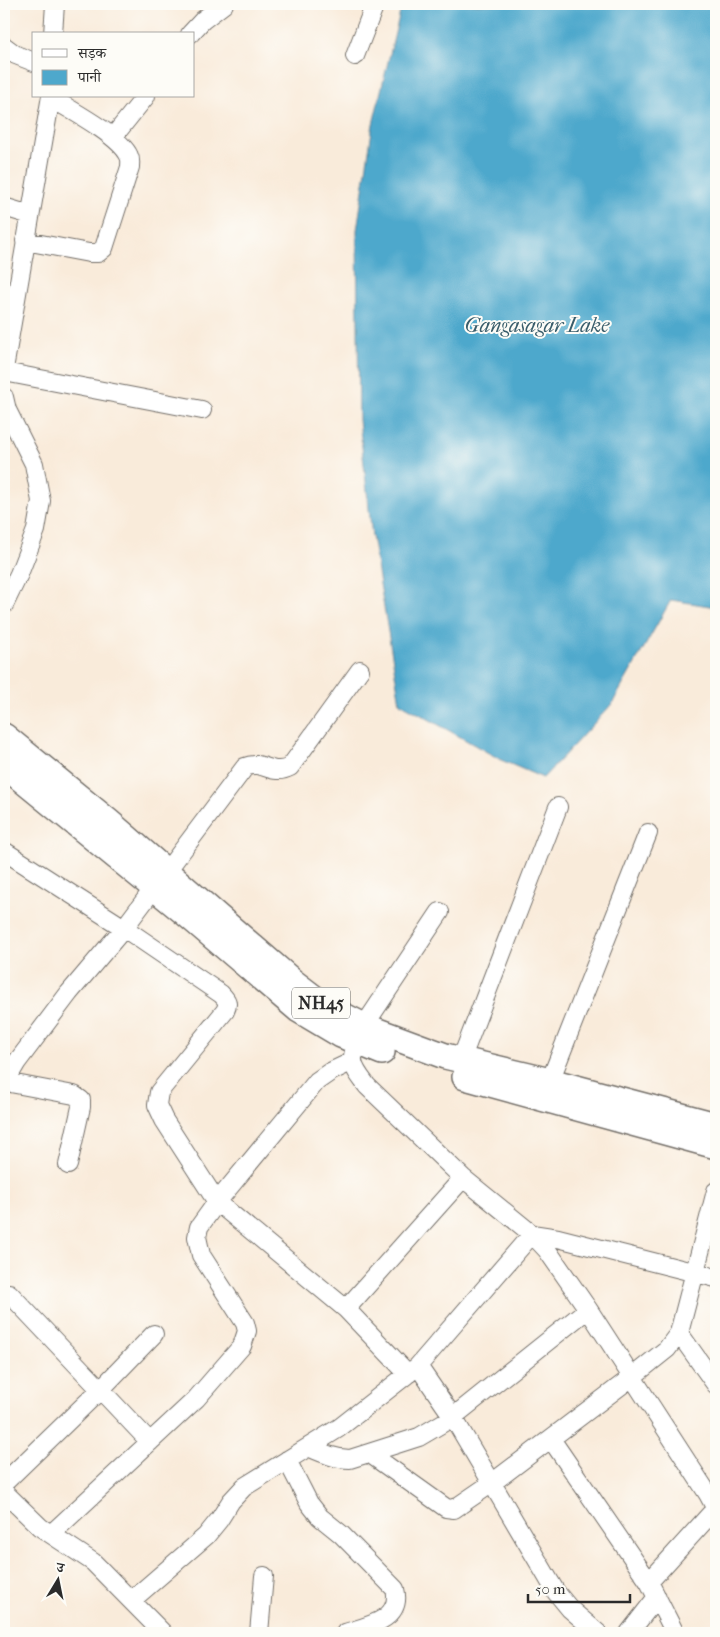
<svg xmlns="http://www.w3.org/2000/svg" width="720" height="1637" font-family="'IM FELL French Canon','Noto Serif Devanagari',serif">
<rect width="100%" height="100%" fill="#fdfcf7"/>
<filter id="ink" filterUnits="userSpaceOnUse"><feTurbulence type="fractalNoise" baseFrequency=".02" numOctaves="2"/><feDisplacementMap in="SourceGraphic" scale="10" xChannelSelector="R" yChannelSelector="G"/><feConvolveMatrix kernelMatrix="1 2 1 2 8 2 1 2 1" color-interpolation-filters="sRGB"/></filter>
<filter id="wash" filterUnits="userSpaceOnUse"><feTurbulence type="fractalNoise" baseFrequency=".0096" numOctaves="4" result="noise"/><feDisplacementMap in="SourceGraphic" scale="20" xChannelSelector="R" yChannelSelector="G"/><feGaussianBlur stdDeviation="1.12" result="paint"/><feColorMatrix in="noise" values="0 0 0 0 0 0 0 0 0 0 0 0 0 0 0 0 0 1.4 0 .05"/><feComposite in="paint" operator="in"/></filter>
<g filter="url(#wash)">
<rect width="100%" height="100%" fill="#f9ebda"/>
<path fill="#4ea8cc" stroke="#3c6a7c" d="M402,4H716V607L671,600L612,704L543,778L501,760L400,703L372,536L359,420L357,230L373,124Z"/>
</g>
<g filter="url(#ink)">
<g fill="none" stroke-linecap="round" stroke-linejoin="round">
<defs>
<path id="minor" d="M53,34L55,4
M190,34L203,20L224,4
M4,46L16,55L34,62
M355,56L375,4
M113,137L146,96
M4,207L30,215
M25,241L89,253H98L104,248L130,167C130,163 131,160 129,156C120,136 71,110 51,98
M4,369L51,96
M4,372L202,410
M4,397L7,410L34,464L41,501L36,530L19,574L4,605
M4,851L124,928L221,994C227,1000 229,1003 225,1011L159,1092L157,1105L164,1120L217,1202L346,1309L408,1374
M440,912L364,1026C359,1036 352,1050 353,1061C354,1070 362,1079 367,1086L463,1178L532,1234L547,1250L588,1309L708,1494L716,1509
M461,1060L558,807
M550,1081L648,833
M5,1082L74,1095L81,1100V1107L68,1165
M4,1084L17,1062L69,993L124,928L245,767C263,759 271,777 290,767L360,670
M9,1293L150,1442
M346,1309L463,1178
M679,1333L716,1385
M418,1366L453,1417L556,1592L570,1609L598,1633
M551,1439L649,1582L675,1633
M308,1447C322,1453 335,1459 350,1459L419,1437L453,1417L588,1309
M369,1453L446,1508L454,1509L492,1483L632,1377L667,1349L679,1333L716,1191
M287,1460L309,1503L320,1517L341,1534L395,1589C403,1620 367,1626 345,1633
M4,1483L101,1389L154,1334
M4,1492L40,1527L93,1562L163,1633
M51,1534L196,1399L242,1346L247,1331L245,1323L201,1255L197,1237L199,1227L217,1202L317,1081L330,1072L353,1061
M649,1582L716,1508
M132,1600L206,1536L219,1520L231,1501L244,1487L339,1428L418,1366L532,1234L558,1238L716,1278
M259,1633L264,1576
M629,1633L657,1597"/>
<path id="highway" d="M4,736L109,822L292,981L326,1007L364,1026L445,1056L550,1081L716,1125
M4,765L184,912L299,1010L341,1035L382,1052
M465,1077L716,1146"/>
</defs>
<use href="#minor" stroke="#736e68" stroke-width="20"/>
<use href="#highway" stroke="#736e68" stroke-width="28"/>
<use href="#minor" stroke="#fff" stroke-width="18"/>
<use href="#highway" stroke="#fff" stroke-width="25"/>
</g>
</g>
<g text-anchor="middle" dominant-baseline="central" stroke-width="4" stroke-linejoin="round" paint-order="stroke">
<rect fill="#fdfcf7" stroke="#6a6a68" stroke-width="1" x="292" y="987.5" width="58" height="31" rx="4"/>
<g font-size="18" font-weight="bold" fill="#2b2b2b">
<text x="321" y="1003">NH45</text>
</g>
<g font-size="20" font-style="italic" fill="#395d6b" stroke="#fdfcf7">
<text x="537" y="325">Gangasagar Lake</text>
</g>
</g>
<rect width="720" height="1637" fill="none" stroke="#fdfcf7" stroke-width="20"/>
<rect x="32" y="32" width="162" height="65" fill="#fdfcf7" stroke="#a9a8a5"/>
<rect x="42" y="49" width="25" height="8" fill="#ffffff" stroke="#a9a8a5"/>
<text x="78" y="58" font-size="15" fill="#2b2b2b">सड़क</text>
<rect x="42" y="70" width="25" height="15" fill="#4ea8cc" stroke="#a9a8a5"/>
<text x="78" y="82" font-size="15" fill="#2b2b2b">पानी</text>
<g transform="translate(58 1580) rotate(10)" stroke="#fdfcf7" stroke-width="4" paint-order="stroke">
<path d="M0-4L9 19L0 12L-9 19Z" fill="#2b2b2b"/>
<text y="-8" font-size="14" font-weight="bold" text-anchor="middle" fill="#2b2b2b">उ</text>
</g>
<path d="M528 1594v8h102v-8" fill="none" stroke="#2b2b2b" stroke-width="2.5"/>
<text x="535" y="1594" font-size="15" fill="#2b2b2b" stroke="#fdfcf7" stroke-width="4" paint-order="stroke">50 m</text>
</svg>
